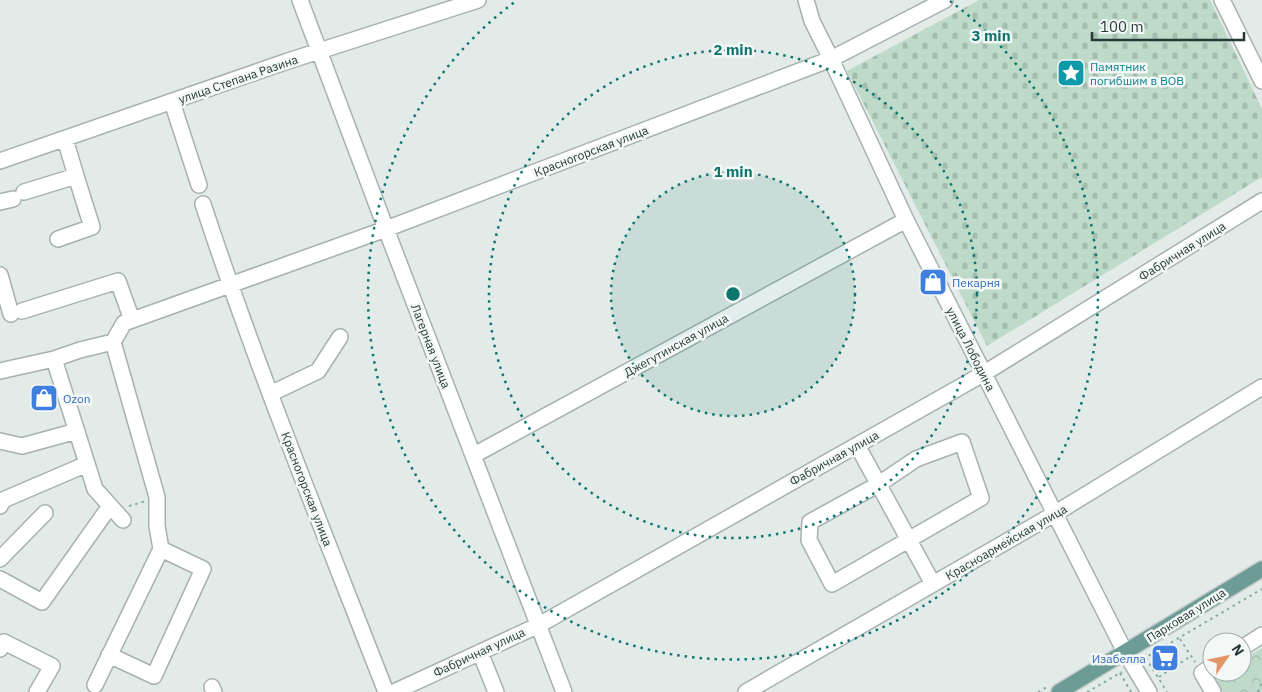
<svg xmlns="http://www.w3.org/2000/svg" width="1262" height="692" font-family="'IBM Plex Sans',sans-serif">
<defs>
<pattern id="cemetery-stones" width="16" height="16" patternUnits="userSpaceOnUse" patternTransform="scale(1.25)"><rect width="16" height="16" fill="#bedac9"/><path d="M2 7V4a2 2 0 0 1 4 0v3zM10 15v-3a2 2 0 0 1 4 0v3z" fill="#a3bcad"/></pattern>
<pattern id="park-crowns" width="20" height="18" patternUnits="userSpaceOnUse" patternTransform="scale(1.25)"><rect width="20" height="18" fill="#bedac9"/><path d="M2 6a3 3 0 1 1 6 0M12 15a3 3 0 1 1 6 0" fill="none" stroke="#a3bcad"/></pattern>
</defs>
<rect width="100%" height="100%" fill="#e3ebe8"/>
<path fill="url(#cemetery-stones)" d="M979,0H1210L1262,109V177L987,346L847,71Z"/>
<path fill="url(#park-crowns)" d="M1262,648V692H1223L1214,677L1223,672H1242V660Z"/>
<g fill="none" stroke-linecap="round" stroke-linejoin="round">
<defs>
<path id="minor" d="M300,0L386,229L564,692
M806,0L812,21L831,59L906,220L1125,652L1149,692
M1222,0L1262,81
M172,102L199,185
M0,161L285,62L478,0
M24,192L76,176L65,139
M0,202L13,199
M203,204C257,369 323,530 386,692
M58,239L92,227L76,176
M0,275L11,314
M22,311L118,281L132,320
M54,359L95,489L123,520
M0,371L54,359L80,350L113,342
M270,394L318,371L340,337
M0,441L22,446L77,431
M962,442L981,498L832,584L809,540L810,522L879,484L916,459Z
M857,445L933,584
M474,455L906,220
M0,506L3,500L87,464
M0,559L45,513
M0,579L42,602L110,506
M1242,648L1262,635
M0,649L4,642L52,666L37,692
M480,652L496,692
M109,655L154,676L203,569L161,549L157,526V497L113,342L124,323L386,229L831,59L945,0
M1212,666L1202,673L1213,692
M95,685L161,549
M212,687L214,692
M394,692L539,625L983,374L1262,201
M746,692L1056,513L1262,387"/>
<path id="major" d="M1059,692L1262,569"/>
</defs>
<use href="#minor" stroke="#a6b2af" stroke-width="18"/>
<use href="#major" stroke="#c2c8c7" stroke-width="18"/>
<path stroke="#87aba4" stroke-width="2" stroke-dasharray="2.5 4" stroke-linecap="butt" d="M129,506L146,501
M1180,639L1195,662
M1146,658L1167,692
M1143,659L1262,589
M1120,673L1131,692
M1159,677L1191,656
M1038,692L1047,687
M1087,692L1122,672
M1258,692L1262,681"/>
<use href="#minor" stroke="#fff" stroke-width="15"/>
<use href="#major" stroke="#6c9c95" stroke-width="15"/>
</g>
<circle cx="733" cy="294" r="122" fill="#0f766e" fill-opacity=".12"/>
<g fill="none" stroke="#0f766e" stroke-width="2.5" stroke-dasharray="2.5 5">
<circle cx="733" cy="294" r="122"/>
<circle cx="733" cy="294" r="244"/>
<path d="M950 1A365 365 0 1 1 516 1"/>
</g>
<defs>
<symbol id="sight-square" viewBox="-11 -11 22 22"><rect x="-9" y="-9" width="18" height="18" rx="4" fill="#0f9aa8" stroke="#f3f8f6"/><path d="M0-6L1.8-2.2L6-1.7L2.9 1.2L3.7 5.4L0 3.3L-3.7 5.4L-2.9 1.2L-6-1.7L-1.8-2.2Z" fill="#fff"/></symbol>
<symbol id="shop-square" viewBox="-11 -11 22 22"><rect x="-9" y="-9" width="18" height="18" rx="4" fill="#3f7fe0" stroke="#f3f8f6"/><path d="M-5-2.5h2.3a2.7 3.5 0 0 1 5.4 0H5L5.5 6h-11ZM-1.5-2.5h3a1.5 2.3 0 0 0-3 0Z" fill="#fff"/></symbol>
<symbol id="supermarket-square" viewBox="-11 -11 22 22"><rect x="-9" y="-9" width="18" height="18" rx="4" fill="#3f7fe0" stroke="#f3f8f6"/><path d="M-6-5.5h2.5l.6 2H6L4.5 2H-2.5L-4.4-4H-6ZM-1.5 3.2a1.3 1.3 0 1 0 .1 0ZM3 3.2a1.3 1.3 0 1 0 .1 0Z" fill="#fff"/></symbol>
</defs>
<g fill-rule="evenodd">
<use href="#sight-square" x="1055" y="57" width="32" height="32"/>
<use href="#shop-square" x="917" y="266" width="32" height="32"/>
<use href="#shop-square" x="28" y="382" width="32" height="32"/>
<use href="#supermarket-square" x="1149" y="642" width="32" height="32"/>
</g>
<g text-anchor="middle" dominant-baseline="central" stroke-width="5" stroke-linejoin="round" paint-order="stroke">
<g font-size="12" fill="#0d838f" stroke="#f3f8f6" text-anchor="start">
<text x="1090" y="66">Памятник<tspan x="1090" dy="14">погибшим в ВОВ</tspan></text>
</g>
<g font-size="12" fill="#253a37" stroke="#f3f8f6">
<text transform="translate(238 79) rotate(-19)">улица Степана Разина</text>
<text transform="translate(591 151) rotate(-21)">Красногорская улица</text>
<text transform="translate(1182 251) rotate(-32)">Фабричная улица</text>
<text transform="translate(676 345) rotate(-29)">Джегутинская улица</text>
<text transform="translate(431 346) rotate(69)">Лагерная улица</text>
<text transform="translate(971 349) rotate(63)">улица Лободина</text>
<text transform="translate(834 458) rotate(-29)">Фабричная улица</text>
<text transform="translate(307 489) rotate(69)">Красногорская улица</text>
<text transform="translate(1006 542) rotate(-30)">Красноармейская улица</text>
<text transform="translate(1186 615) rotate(-32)">Парковая улица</text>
<text transform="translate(479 652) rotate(-25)">Фабричная улица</text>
</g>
<g font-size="12" fill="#366cbe" stroke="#f3f8f6" text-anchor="start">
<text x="952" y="282">Пекарня</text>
<text x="63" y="398">Ozon</text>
<text x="1146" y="658" text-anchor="end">Изабелла</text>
</g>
</g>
<circle cx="733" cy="294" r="8" fill="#0f766e" stroke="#f3f8f6" stroke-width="2.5"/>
<g font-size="15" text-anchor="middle" font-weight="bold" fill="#0f766e" stroke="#f3f8f6" stroke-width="5" stroke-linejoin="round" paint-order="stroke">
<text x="991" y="41">3 min</text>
<text x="733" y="55">2 min</text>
<text x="733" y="177">1 min</text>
</g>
<g transform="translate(1227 657) rotate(57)"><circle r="24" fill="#f3f8f6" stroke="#a1acaa"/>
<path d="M0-4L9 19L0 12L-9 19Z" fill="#e39569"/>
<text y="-8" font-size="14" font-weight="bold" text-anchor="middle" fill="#253a37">N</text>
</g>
<path d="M1092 32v8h152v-8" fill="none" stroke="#253a37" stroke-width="2.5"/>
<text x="1100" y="32" font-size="15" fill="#253a37" stroke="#f3f8f6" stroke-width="4" paint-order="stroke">100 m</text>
</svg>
